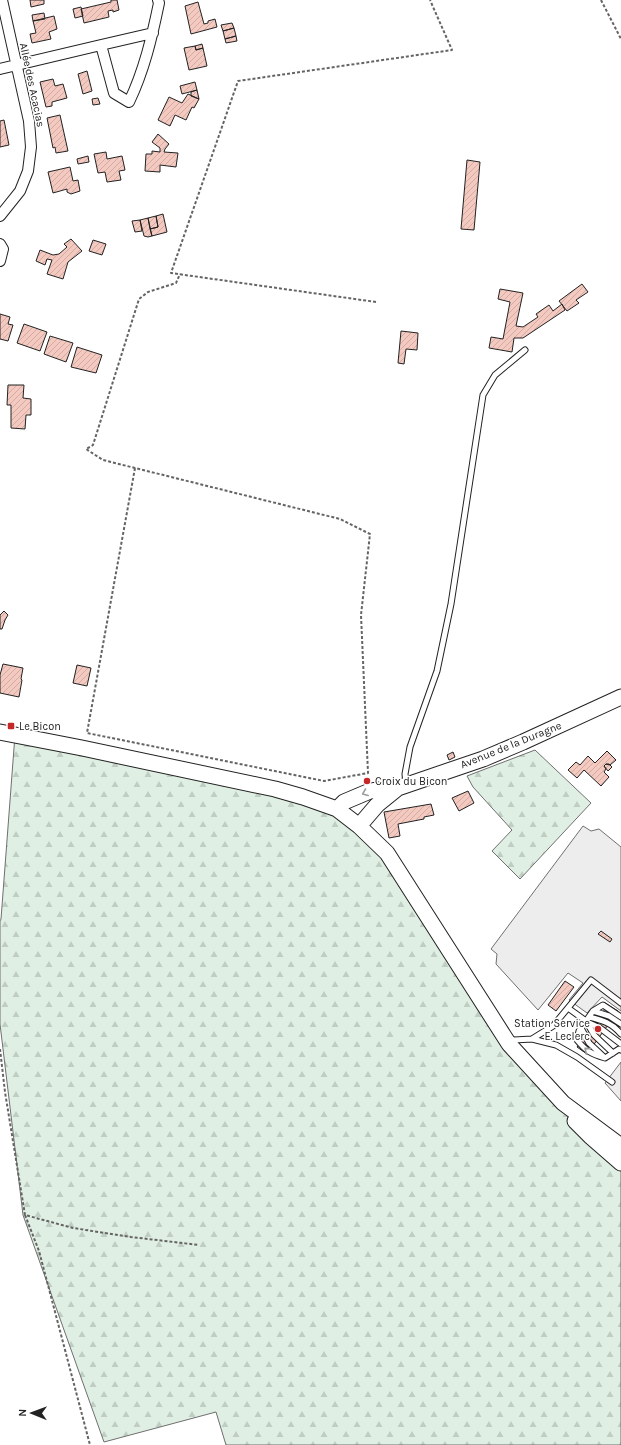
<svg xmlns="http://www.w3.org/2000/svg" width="621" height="1445" font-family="Karla,sans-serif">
<defs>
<pattern id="forest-firs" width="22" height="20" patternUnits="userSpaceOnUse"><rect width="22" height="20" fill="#e0efe3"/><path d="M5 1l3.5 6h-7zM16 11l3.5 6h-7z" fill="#c0cdc2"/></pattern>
<pattern id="building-hatch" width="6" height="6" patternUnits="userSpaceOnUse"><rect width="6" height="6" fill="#f3c9c0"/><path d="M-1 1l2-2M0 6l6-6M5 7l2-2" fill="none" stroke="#d0aca5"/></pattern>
</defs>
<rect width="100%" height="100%" fill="#fff"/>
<path fill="url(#forest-firs)" stroke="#6f6f6f" d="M15,735L325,804L387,853L509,1044L621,1146V1445H226L216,1412L104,1442L23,1215L0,1024V921L1,919Z
M535,750L591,803L520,879L492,851L512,830L473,787L467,776Z"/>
<path fill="#ededed" stroke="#6f6f6f" d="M583,826L591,831L599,829L621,847V1011L602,997L587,1013L569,1000L583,983L568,973L538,1010L496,964L497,954L491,949Z
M621,1062V1101L605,1083Z"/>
<path fill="url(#building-hatch)" stroke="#222" d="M30,0H44V4L31,7Z
M111,0H117L119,10L113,12V10L108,11L109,17L84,23L81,9L111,2Z
M198,2L204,24L208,23V21L215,19L217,27L191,34L185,6Z
M81,7L83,16L75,18L73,9Z
M44,13L45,19L33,21L32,15Z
M54,16L57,29L49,32L51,39L32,43L30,34L36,33L33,21Z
M232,23L234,28L223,31L221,25Z
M234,28L236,36L225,39L223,31Z
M236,36L237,41L226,43L225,39Z
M202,44L203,48L196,50L195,46Z
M195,46L196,50L203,48L207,66L189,70L184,48Z
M87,71L92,91L83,94L78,74Z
M53,79L55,86L63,84L67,98L52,102V106L46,107L40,82Z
M195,82L197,90L182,94L180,86Z
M197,90L199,99L191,96V92Z
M188,94L199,99L194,108L192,107L186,120L175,115L170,126L158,120L169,97L182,103Z
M98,98L100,104L93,105L92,99Z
M60,115L68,151L56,153L55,147L53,148L47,118Z
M4,120L9,145L0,147V121Z
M158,134L169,144L165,149L164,152L178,153L176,167L160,165V172L145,171L146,154H152V151L160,152V148L152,142Z
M106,152L107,159L122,156L125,170L119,171L121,180L107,182L105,172L98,173L94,154Z
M88,156L89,162L78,164L77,159Z
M467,160L480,162L474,230L461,229Z
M70,167L73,181L78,180L80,191L71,194L67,192V189L53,193L48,172Z
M163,214L167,232L152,236L150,229L158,227L156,216Z
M156,216L158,227L150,229L148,218Z
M148,218L152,236L148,237L144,236L140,220Z
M140,220L142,231L135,232L132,221Z
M71,239L82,251L68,262L63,279L47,274L52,260L47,259L45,265L36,261L40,250L53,255L59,254L67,247L64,244Z
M93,240L106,244L102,255L89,251Z
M582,284L588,292L576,300L579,303L567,311L559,301Z
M500,289L523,293L516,326L523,327L538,317L536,314L549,305L553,311L562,304L565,310L523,338H514L512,352L489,348L491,337L503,339L510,302L498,299Z
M0,314L10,317L8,324L13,325L8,341L0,339Z
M24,324L47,332L40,351L17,343Z
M401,331L418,333L417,350L406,349L404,364L398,363Z
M50,336L73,343L66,362L44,354Z
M77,347L102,355L96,373L71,367Z
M8,385H24L23,398L31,399V415H26L25,429L11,428V405H7Z
M4,611L8,615L5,620L2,629H0V615Z
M3,664L23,668L21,679L22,680L19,697L0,693V675Z
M77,665L91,668L87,686L73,683Z
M607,751L616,760L610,765L606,764L604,766L606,769L604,772L609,777L601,786L584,770L577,778L568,770L576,762L580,765L588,756L595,763Z
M453,752L455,757L449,760L447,755Z
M606,764H609L612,767L608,771L604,766Z
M468,791L474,803L459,811L452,798Z
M431,804L434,815L424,817V819L398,824L400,836L389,838L384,812Z
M601,931L612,939L610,942L598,934Z
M565,981L574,987L556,1011L548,1005Z
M608,1005L618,1011L587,1054L577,1047Z"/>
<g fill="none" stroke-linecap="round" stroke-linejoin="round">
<defs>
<path id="lane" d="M406,783L405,774L410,747L437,671L451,604L483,395L495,375L525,350
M568,1008L586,1021L579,1031L577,1040C586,1051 591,1054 605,1058L619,1049L621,1050
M593,1011L609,1016L621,1024
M589,1017C602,1020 612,1023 621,1034
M586,1021L593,1011L603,1005L621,1017
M586,1021L594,1035L613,1053
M587,1022L600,1028L621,1044
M581,1028L589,1043L604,1057
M509,1038L514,1040L532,1039L553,1026L591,980L621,1003
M532,1039L556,1045L577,1057L612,1082"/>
<path id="street" d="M101,45L153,33
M0,69L101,45L114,93L129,102C144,71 152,37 159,3L158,0
M0,216L20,191L28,171L31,147L29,121L2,0
M0,244L3,249L0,261"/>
<path id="secondary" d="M0,732L82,748L275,789L303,797L337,809L359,826L387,853L509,1044L563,1103L621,1146
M337,809L344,802L370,791L398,788
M359,826L377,805L398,788L483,759L523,742L621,697
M575,1121L590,1136L621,1163"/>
</defs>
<use href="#lane" stroke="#222" stroke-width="7"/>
<use href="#street" stroke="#222" stroke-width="12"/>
<use href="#secondary" stroke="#222" stroke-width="17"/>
<path stroke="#646464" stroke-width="2" stroke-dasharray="3 2" stroke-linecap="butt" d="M601,0L621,39
M376,302L171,273L238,81L452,50L430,0
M135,468L87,733L324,781L368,773L361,615L370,534L340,519L135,468L103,460L86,449L93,445L139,299L148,292L176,283L180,274
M0,1049L5,1092L25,1215L73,1228L131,1237L199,1245
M25,1215L39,1251L90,1445"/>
<use href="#lane" stroke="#fff" stroke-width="5"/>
<use href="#street" stroke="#fff" stroke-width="10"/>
<use href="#secondary" stroke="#fff" stroke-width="15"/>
</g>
<defs><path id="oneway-chevron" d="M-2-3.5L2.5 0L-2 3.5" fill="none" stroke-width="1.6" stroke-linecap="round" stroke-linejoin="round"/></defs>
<g stroke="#9c9c9c">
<use href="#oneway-chevron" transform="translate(365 793) rotate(158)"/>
<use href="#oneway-chevron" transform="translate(587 1050) rotate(-140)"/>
</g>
<g fill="#c62828" stroke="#fff" stroke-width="1.5">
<rect x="7" y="722" width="8" height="8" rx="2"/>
<circle cx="367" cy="781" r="4"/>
<circle cx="598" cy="1029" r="4"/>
</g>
<g text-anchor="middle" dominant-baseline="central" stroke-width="3" stroke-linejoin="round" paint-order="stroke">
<g font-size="11" fill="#222" stroke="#fff">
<text transform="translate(32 85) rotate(78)">Allée des Acacias</text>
<text transform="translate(511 745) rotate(-22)">Avenue de la Duragne</text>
</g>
<g font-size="11" fill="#222" stroke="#fff" text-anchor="start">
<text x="19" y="726">Le Bicon</text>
<text x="375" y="781">Croix du Bicon</text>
<text x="590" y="1023" text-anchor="end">Station Service<tspan x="590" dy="13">E. Leclerc</tspan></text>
</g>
</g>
<g transform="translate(32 1413) rotate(271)" stroke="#ffffff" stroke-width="3" paint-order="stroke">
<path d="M0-3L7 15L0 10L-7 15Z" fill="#222222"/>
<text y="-6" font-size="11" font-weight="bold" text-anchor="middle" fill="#222222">N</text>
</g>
</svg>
